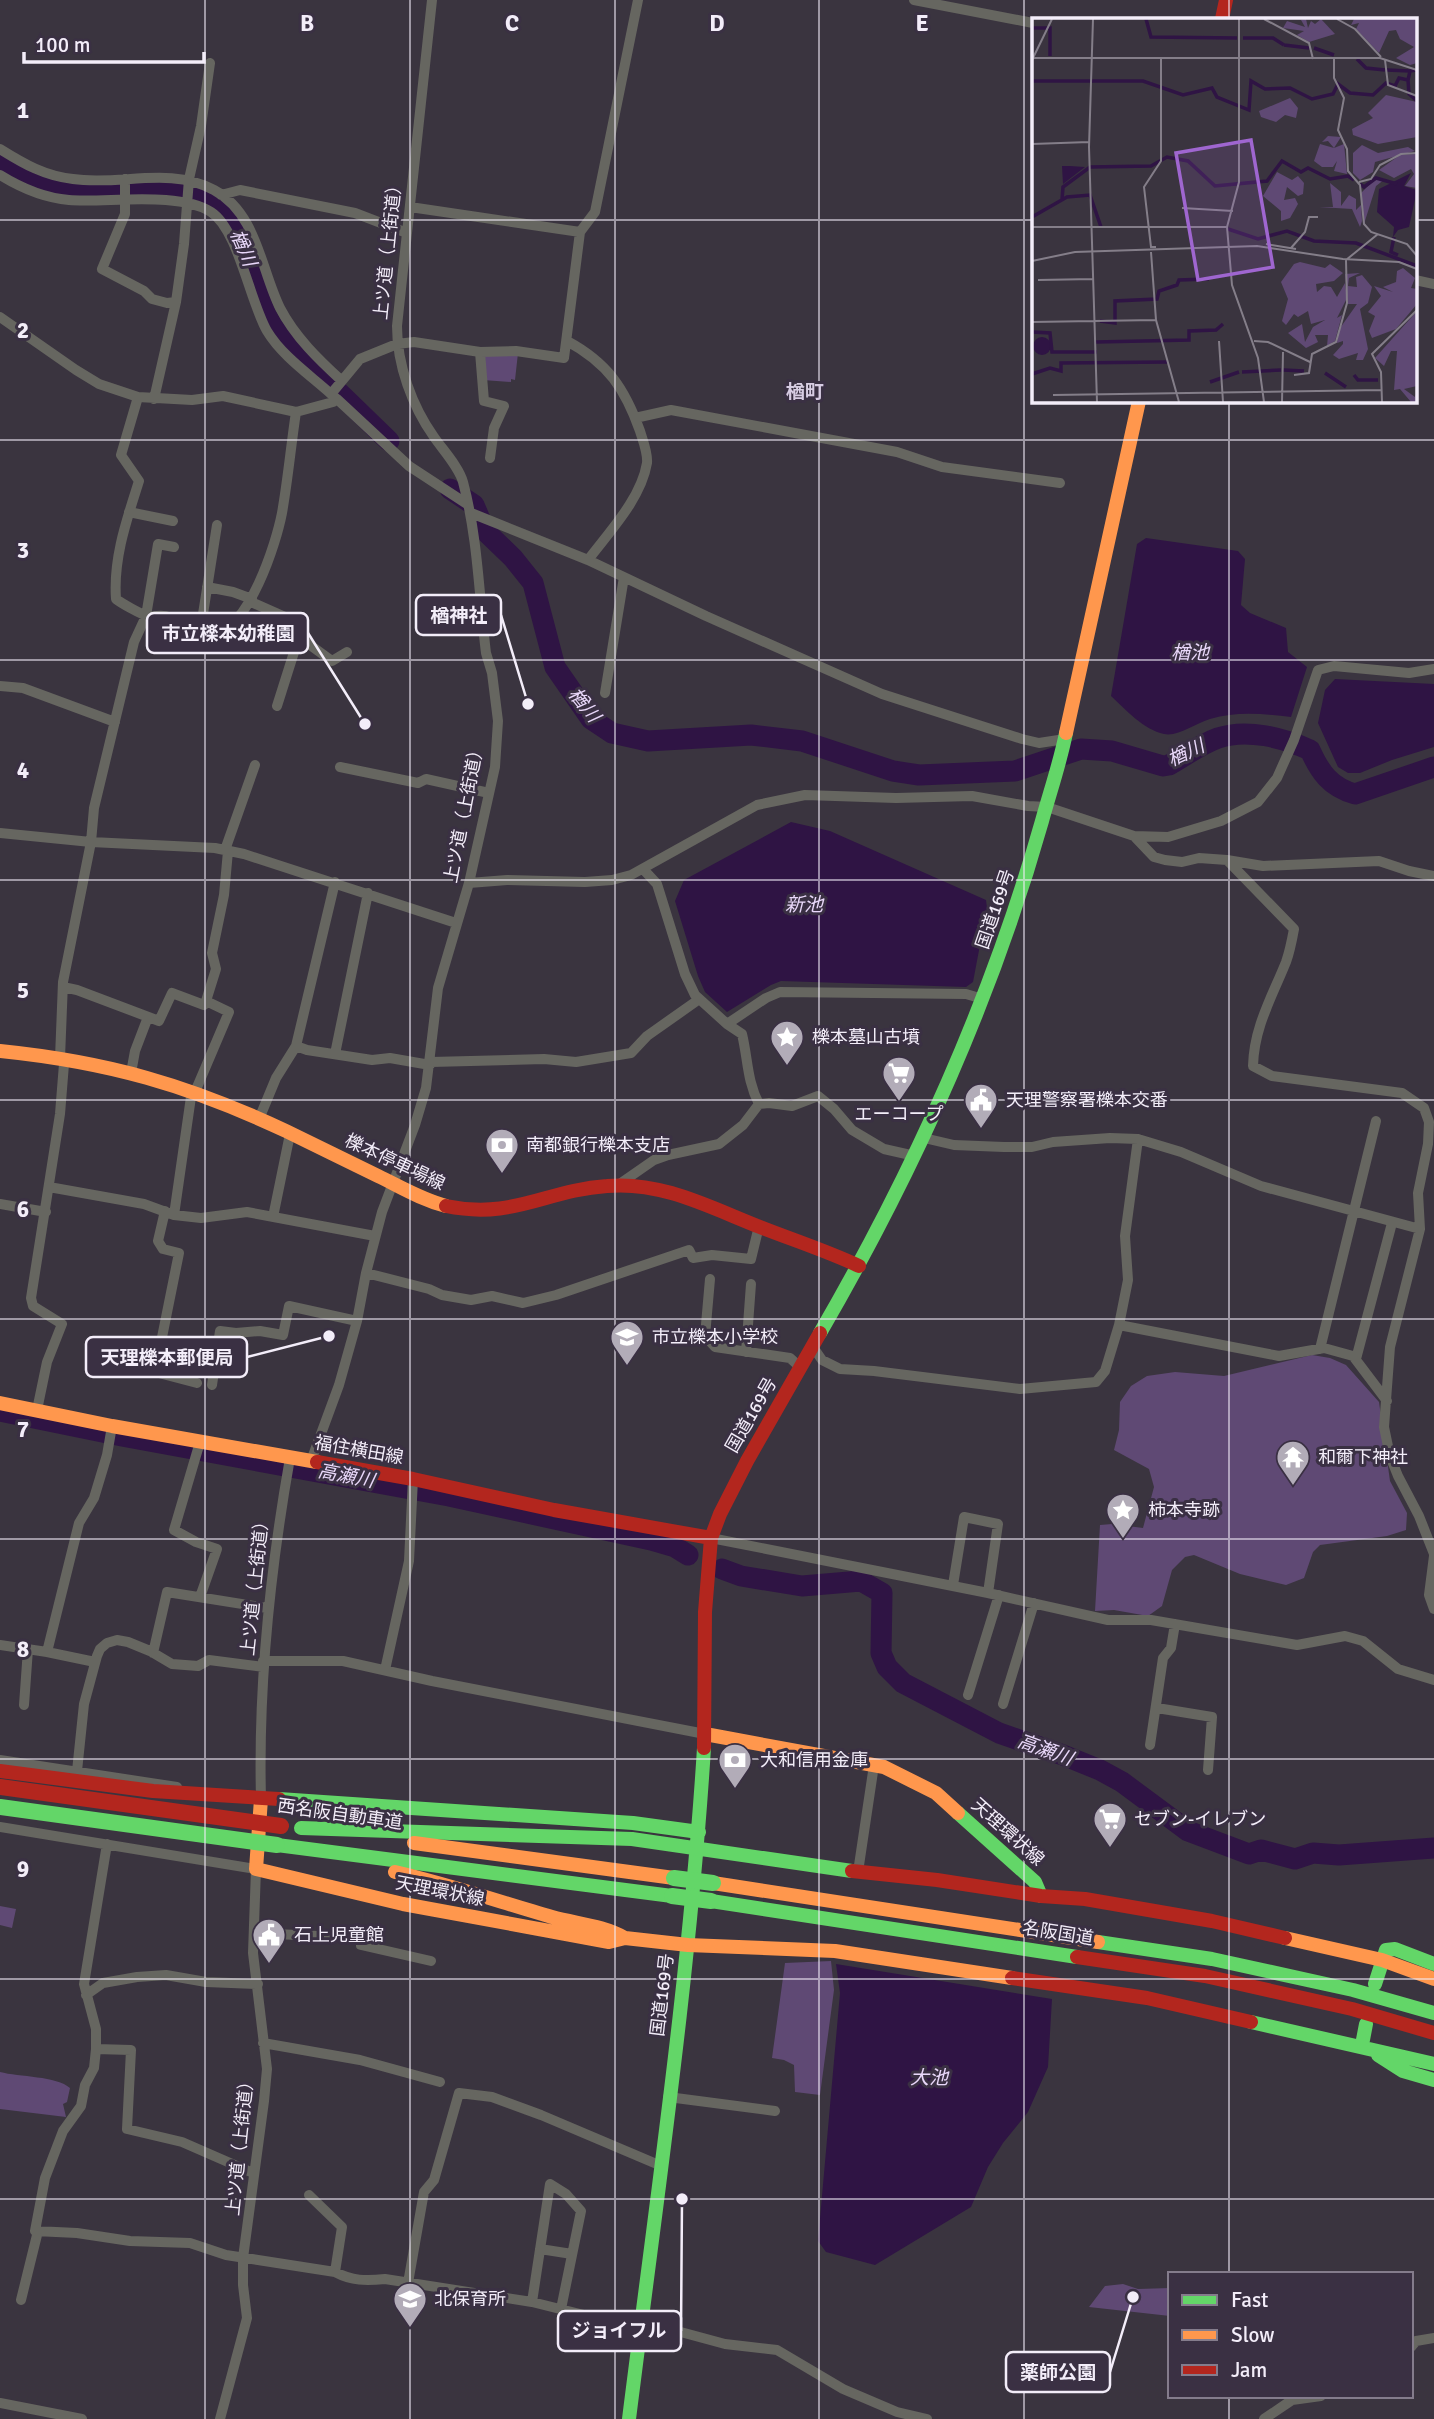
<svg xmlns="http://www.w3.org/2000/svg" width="1434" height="2419" font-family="Signika,'Noto Sans JP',sans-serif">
<rect width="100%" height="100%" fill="#3a343f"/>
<path fill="#5f4974" d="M518,353L515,380L511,379V382L483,380L482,354Z
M1312,1355L1330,1358L1346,1365L1379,1402L1390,1481L1407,1513L1406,1530L1387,1536L1320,1545L1313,1552L1304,1578L1286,1585L1240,1574L1194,1555L1185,1557L1172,1570L1162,1606L1148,1616L1114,1610L1095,1611L1100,1525L1112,1524L1143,1528L1154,1487L1149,1469L1114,1450L1119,1430L1120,1402L1131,1386L1147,1376L1175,1372L1224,1376Z
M0,1906L16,1909L12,1928L0,1925Z
M831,1961L834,1990L820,2095L795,2092L794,2065L784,2060L772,2058L785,1963Z
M0,2072C19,2077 57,2076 70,2088L67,2102L63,2104L66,2117L0,2109Z
M1123,2284L1138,2289L1170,2288V2316L1089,2307L1105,2286Z"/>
<path fill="#2f1444" d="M1146,538L1238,551L1245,559L1241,605L1250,613L1286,628L1288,652L1307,667L1291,717C1264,714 1237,711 1210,719C1196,723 1178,737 1164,734C1144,730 1125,709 1111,696L1137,544Z
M1335,679L1434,684V747L1392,760L1360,773H1348L1338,767L1318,723L1325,690Z
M791,822L830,831L986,900L987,908L973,982L966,987L781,981L771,985L727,1012L705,992L698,976L675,901L684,880Z
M836,1964L1052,1999L1048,2067L1028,2112L1003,2143L988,2167L971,2207L875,2265L826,2252L818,2241L840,1993Z"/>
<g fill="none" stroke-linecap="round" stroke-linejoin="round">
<path stroke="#2f1444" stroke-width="21" d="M0,162C44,196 96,189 148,188C167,187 189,186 206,195C250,219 247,281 269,320C280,340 300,355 316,371C341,394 365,418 389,441
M450,489L474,505L485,531L513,558L533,583L555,667L591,719L612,733L648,741L751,735L802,741L893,771L919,775L1015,771L1081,749L1112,751L1163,766L1169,765C1185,756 1201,744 1218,738C1247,728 1284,738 1310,750C1320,772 1330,787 1355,794L1434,767
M0,1411L122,1436L449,1496L651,1540L675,1547L688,1555
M722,1569L741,1576L802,1586L861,1581L882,1593L881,1653L887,1667L903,1683L999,1733L1063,1755L1100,1770L1122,1782L1188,1831L1249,1854L1261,1850L1295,1859L1313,1853L1339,1855L1434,1848"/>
<path stroke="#666660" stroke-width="10" d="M914,0L1033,23
M0,149C24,164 45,176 73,179C120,186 170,166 214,190C257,213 261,270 280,308C295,337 319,360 342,381
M0,175C21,188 44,198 69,200C107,203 178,191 211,212C238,229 250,302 267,331C282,356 310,375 331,394
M125,179V214L102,269L144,291L152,299L167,303L176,302
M221,195L240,190L355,213L407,233
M410,207L580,232
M1415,280L1434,284
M0,317L76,370L99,384L138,397L192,400L223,396L296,412L333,402L337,399L331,394L360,359L397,344L414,342L480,352L516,351L564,358L580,232L595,212L638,0
M567,341C608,363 625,389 640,431C643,441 648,453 647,463C641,499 609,532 588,560
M480,352L484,401L504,406L494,428L490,458
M138,397L121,455L139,481C127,519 113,558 116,599C121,603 142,615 148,616C156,617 162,614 169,617C183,622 197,637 213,634C249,629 276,544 282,513C288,479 291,445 296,412
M154,399L176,302L184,244L189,179L201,126L210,63
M337,399L409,466L467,504
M635,418L671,410L897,452L942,467L1060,483
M129,512L173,521
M471,513L588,560L706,616L882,694L1022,739L1039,743L1065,739
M207,587L233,592L252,599
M251,602L292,620L302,627L277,706
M200,633L217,525
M299,637L332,661L347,652
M0,686L23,688L115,722
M605,693L624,577
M340,767L418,783L426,779L489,793
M0,833L91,842L215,848L244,854L456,923
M1134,836L1154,857L1165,860L1182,862L1199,858L1227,860L1263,866L1379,861L1409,871L1434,876
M225,850L255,765
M1227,860L1294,929C1292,940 1290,951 1286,962C1272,997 1254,1027 1253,1066L1272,1076L1402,1093L1424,1108L1429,1122L1428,1144L1418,1193L1420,1229L1390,1347L1384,1427L1390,1456L1398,1476L1419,1516L1434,1554
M643,869L657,884L685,974L695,995L727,1024L766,998L780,992L966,994L983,999
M469,883L507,880L585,882L612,880L631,875L757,805L805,795L896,798L972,796L1028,806L1047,807L1134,836L1168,837L1221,821L1258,802L1277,778L1294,740L1318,670L1334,666L1409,673L1434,669
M63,987L77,990L159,1021L172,993L204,1005L206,1001
M727,1024L742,1034C748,1059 747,1081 759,1104
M296,1046L307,1050L372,1060L390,1058L430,1065
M335,1054L368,893
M431,1062L544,1059L576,1062L631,1053L647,1036L698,1000
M131,1073L135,1051L148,1017
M195,1092L229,1012L206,1001L216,969L212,953L224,895L228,851
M259,1119L276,1078L296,1046L335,882
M924,1138L954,1145L1004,1147H1032L1053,1142L1110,1138L1138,1139L1181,1152L1261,1186L1420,1229
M618,1185L654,1160L668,1155L719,1144L743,1125L759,1104L769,1103L792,1106L818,1096L834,1109L852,1130L884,1149L915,1156
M49,1187L144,1204L174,1215L201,1218L247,1212L375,1236
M0,1204L46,1212
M165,1211L158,1241L163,1249L179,1253L155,1372L197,1383
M174,1215L192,1090
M273,1217L290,1134
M366,1273L429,1289L442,1295L471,1300L492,1296L523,1303L556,1295L689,1250L693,1258L712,1255L751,1259L759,1226
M710,1279L705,1336L715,1347L790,1358L801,1368
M1119,1325L1279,1356L1324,1348L1353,1356L1387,1401
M813,1347L822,1360L840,1369L874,1371L1020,1389L1096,1382L1105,1371L1119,1325L1128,1280L1125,1236L1138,1139
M1320,1349L1376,1121
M746,1352L751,1284
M1356,1359L1392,1223
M212,1385L220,1331L236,1333L260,1331L283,1335L289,1306L357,1321
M37,1410L47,1362L62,1324L33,1306L31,1298L60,1114L64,1064L60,1058L63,982L91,842L94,808L134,642L146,616L158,544L174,547
M200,1442L174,1530L196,1542L217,1549L200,1597
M311,1461L339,1385L357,1321L366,1273L382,1212L415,1125L426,1088L438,988L469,883L495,767L498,721L492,673L486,653C479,596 478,538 463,482C459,467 443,450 434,437C412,406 397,365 397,326L432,0
M711,1538L988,1593L1108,1620H1151L1297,1645L1345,1636L1363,1641L1398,1669L1434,1680
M1434,1556L1429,1595L1434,1609
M953,1585L964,1517L998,1524L988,1593
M0,1645L47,1652L95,1662
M47,1652L79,1523L94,1498L107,1455L112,1426
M153,1653L167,1592L267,1608
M263,1661H343L432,1681L705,1734
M385,1670L409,1561L413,1479
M968,1695L999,1595
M1003,1704L1034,1603
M24,1705L28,1649
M1157,1708L1212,1717L1208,1770
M1150,1745L1163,1658L1171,1648L1175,1624
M0,1760L177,1787
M77,1771L84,1704L97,1656L100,1649L107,1643L117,1640L128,1642L150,1651L172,1664L198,1666L209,1660L264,1667
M261,1799C258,1684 270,1571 290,1458
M0,1827L256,1869L253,1953L267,2069L264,2101L243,2258V2285L247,2318L220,2419
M107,1844L84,1984L96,2029V2049L131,2050L127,2129L182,2142L253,2173
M858,1872L874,1765
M254,1933L362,1938L361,1945L431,1961
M86,1995L103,1983L137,1977L166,1975L206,1982L258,1984
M263,2043L360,2060L440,2082
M96,2049L94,2068L85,2085L81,2106L63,2131L45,2178L35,2231L77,2233L130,2241L190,2243L226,2255L335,2272C352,2281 366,2281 385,2279L532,2302L640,2329
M668,2097L775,2111
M309,2195L342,2227L335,2272
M540,2249L572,2254
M408,2283L424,2192L434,2180L459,2093L492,2097L541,2115L659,2165
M21,2300L38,2231
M532,2302L550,2184L566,2194L581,2211L561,2309
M640,2321L725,2344L777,2350L843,2389L897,2412L927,2419
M1411,2347L1416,2341L1434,2338
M0,2403L82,2419
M1264,2419L1292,2400L1321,2396"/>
<path stroke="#63d668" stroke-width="14" d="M820,1333C914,1171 991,1001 1042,821C1050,792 1060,763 1066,733
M279,1799L633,1823L699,1832
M958,1813L1035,1882L1041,1896
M301,1828L632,1839L852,1871
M277,1845L672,1896
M711,1901L1077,1957
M1098,1942L1212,1959L1353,1990L1434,2013
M1375,1984L1386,1950L1395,1949L1434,1964
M1251,2022L1434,2064
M1362,2045L1366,2024
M1378,2055L1403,2071L1434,2080
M629,2419C657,2196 690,1972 704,1748"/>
<path stroke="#ff974d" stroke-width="14" d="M1066,733L1139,401
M0,1051C108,1062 188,1085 286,1131C317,1146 347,1161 378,1176C401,1187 420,1199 446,1206
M0,1403L112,1426L317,1462
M705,1734L884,1767L936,1793L958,1813
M261,1799L256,1869L403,1904L609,1942L625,1938L688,1945
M414,1843L674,1878
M395,1872C448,1884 500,1902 552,1917C577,1924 602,1925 625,1938
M713,1883L1098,1942
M1285,1938L1382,1960L1434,1979
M688,1945L835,1951L1012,1978"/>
<path stroke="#b3261e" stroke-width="14" d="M1222,19L1226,0
M446,1206C513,1220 546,1190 607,1186C662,1181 711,1208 760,1227C793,1240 827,1251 859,1266
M317,1462L413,1479L554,1510L711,1538
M704,1748L705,1612L711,1538L720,1514L747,1461L820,1333
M0,1771L153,1791L279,1799
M852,1871L937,1880L1041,1896L1085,1899L1212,1921L1285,1938
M1077,1957L1205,1976L1352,2009L1434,2033
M1012,1978L1147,1998L1251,2022"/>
<path stroke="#63d668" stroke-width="16" d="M0,1807L277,1845
M674,1878L713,1883
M672,1896L711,1901"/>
<path stroke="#b3261e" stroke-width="16" d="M0,1787L281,1826"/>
</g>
<path fill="none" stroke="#f3edf9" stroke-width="2" stroke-opacity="0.55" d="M205,0V2419M410,0V2419M615,0V2419M819,0V2419M1024,0V2419M1229,0V19M0,220H1033M1415,220H1434M1229,401V2274M0,440H1434M0,660H1434M0,880H1434M0,1100H1434M0,1319H1434M0,1539H1434M0,1759H1434M0,1979H1434M0,2199H1434M1229,2396V2419"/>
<defs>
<symbol id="sight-pin" viewBox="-11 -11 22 30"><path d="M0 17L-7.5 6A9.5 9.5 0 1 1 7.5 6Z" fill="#b2acb8" stroke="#3a3043"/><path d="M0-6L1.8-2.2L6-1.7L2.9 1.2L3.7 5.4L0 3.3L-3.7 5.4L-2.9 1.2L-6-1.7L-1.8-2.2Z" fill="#fff"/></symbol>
<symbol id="supermarket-pin" viewBox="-11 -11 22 30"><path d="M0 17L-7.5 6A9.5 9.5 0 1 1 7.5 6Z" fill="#b2acb8" stroke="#3a3043"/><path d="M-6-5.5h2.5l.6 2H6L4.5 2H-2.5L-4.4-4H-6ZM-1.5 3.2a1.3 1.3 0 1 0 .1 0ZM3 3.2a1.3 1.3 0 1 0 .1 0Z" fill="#fff"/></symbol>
<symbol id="civic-pin" viewBox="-11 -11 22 30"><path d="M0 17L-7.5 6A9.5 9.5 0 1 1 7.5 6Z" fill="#b2acb8" stroke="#3a3043"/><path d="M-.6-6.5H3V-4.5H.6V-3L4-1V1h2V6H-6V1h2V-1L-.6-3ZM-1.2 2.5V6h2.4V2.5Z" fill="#fff"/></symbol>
<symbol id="bank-pin" viewBox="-11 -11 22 30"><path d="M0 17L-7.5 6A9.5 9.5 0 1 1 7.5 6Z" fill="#b2acb8" stroke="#3a3043"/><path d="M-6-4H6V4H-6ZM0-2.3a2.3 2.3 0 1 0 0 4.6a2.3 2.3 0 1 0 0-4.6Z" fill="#fff"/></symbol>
<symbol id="school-pin" viewBox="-11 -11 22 30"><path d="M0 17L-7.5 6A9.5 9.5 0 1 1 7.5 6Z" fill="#b2acb8" stroke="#3a3043"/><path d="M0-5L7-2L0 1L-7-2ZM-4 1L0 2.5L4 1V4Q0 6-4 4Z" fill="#fff"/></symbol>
<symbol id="temple-pin" viewBox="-11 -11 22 30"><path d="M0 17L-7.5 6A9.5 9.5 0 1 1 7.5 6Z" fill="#b2acb8" stroke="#3a3043"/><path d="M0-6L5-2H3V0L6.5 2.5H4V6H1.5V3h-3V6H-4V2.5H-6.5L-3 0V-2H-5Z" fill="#fff"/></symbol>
</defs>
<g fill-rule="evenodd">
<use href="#sight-pin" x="768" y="1018" width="38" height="52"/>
<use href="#supermarket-pin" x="880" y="1054" width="38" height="52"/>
<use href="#civic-pin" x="962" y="1081" width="38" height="52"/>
<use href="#bank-pin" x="483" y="1126" width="38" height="52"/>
<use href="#school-pin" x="608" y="1318" width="38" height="52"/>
<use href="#temple-pin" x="1274" y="1438" width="38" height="52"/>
<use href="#sight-pin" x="1104" y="1491" width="38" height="52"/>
<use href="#bank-pin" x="716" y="1741" width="38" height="52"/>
<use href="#supermarket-pin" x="1091" y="1800" width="38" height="52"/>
<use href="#civic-pin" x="250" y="1916" width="38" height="52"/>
<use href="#school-pin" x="391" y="2280" width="38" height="52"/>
</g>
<g text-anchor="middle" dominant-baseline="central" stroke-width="6" stroke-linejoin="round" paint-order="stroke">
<g font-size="18" fill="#f3edf9" stroke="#3a3043">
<text transform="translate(388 248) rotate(-84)">上ツ道（上街道）</text>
<text transform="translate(464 812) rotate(-79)">上ツ道（上街道）</text>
<text transform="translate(995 909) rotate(-71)">国道169号</text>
<text transform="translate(395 1162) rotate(25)">櫟本停車場線</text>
<text transform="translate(751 1415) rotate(-60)">国道169号</text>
<text transform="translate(359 1450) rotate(10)">福住横田線</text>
<text transform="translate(255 1584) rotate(-84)">上ツ道（上街道）</text>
<text transform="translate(340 1814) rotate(8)">西名阪自動車道</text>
<text transform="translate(1008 1832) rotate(42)">天理環状線</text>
<text transform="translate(440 1891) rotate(11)">天理環状線</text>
<text transform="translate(1058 1933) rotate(9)">名阪国道</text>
<text transform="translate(662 1995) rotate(-83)">国道169号</text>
<text transform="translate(240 2144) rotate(-84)">上ツ道（上街道）</text>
</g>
<g font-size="18" fill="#f3edf9" stroke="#3a3043" text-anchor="start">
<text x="812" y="1037">櫟本墓山古墳</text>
<text x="1006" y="1100">天理警察署櫟本交番</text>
<text x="899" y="1114" text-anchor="middle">エーコープ</text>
<text x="526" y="1145">南都銀行櫟本支店</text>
<text x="652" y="1337">市立櫟本小学校</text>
<text x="1318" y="1457">和爾下神社</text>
<text x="1148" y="1510">柿本寺跡</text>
<text x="760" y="1760">大和信用金庫</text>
<text x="1134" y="1819">セブン-イレブン</text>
<text x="294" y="1935">石上児童館</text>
<text x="434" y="2299">北保育所</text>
</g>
<g font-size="19" font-style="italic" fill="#e9d8fa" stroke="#3a3043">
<text transform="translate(243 248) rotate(67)">楢川</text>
<text x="1190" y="653">楢池</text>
<text transform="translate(584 705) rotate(51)">楢川</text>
<text transform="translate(1186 753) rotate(-25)">楢川</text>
<text x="804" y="905">新池</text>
<text transform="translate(346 1476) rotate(11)">高瀬川</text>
<text transform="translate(1045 1750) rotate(20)">高瀬川</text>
<text x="929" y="2078">大池</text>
</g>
<g font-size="19" font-weight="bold" fill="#d7cce3" stroke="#3a3043">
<text x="805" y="392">楢町</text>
</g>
</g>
<g transform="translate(1032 18)">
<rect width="385" height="385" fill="#3a343f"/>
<path d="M274,1L276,10L279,3L283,6L289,1L303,16L277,24L265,17L272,13L251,10L255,3L273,9L269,2ZM322,1H385V45L378,47L364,40L382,29L368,21L364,12L357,13L347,35L324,11L327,5L319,7ZM354,77L385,84V119L346,126L321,117L320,111L341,100L336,95ZM258,80L266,90L264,100L253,97L244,104L229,99L227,93ZM296,118L309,119L302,130L312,126L315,156L302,153L305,143L301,149H290L282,143L288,126L302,130L296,123L290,124ZM330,127L346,135L376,129L383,133L343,144L341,154L328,162L321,155V135ZM384,136L385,170L373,168L382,156L379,151L362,160L347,152L368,137ZM245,154L260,162L266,158L272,165L271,176L266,178L255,169L252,182L263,180L266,186L258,200L249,203V193L231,178ZM344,160L353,161L344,168L332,206L329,175ZM298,165L309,174V188L317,177L324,181V192L329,187L330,203L328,209L320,191L287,189H301ZM268,244L293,250L298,246L311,255L302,263L284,266L285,274L292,268L299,269L305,279L313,265L315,280L305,300L310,297L303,323L295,328L296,317H283L286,324L274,330L256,315L270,306L273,324L281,309L293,302L279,306L276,293L266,299L262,296L254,307L250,303L256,281L249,264L262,246ZM371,250L383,260L379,270L385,271V286L364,311L340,320L337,313L343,298L336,294L349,278L342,268L361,274L351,269L364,264L365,253ZM328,255L317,260L316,268L325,269L324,259L330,257L340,269L336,285L328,291L336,331L331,342H324L326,335L307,341L301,337L311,326V323L305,325L306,313L325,286H316L313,256ZM385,293V368L372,371L383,379L385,373V384H379L368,371L362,372L365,333H359L352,348L343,340Z" fill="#5f4974"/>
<path d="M30,148H38L53,149L31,166ZM379,155L372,168L385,172L377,209L366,212L361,219L362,209L345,194L347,171ZM1 328a9 9 0 1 1 18 0a9 9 0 1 1-18 0Z" fill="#2f1444"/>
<path fill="none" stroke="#2f1444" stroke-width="3.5" d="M114,1L119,19L205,20M0,10H18V38M211,20H241L252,27M252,27L277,30M282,30L302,37M325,41L334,50L353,52M355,52L378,53M384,52L378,53L376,62L377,76L385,83M0,63H111L151,77L180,70L185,79L217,92L219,63L233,71L258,70L280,81L301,76L306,66L318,75L341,77L354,65L363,68L367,60L376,62M328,166L332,169L344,160L365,166M30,182L31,169L58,149L119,148L135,139L156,143L183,168L235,163L250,143L269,154L276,150L298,161L316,158L322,162M0,199L35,179L58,177L69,209M196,211L226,221L255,213L282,223L324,225L385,248M362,219L359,234L366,237M68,303L83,305V283L125,281L127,273L145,267L147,262L177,261M0,314L18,315L20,334H65M64,324L157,322V313L184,312L191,306M251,352L272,353M210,354L249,352M293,355L314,369M0,356L18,350L29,353V345L136,344M322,357L326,362H346M178,364L207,354"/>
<path fill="none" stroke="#847e89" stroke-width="2" d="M61,1L57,129L65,384M207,1V164L195,209L200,267L226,340L232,384M232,1L277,25L281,41M305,1L323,11L349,39M2,40H129M302,41V60L312,80L306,112L315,131L316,153L328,167L332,206L339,214L375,226L385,238M0,42L20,1M353,42L356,67L385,78M0,126L57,124M327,164L339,161L348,147L369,136L385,135M150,190L201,193M0,209H195M234,226L264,231M124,229H119L112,169L129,143V40H348L385,52M259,230L273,214L277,199H286M119,234L124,302L147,384M0,243L43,234L225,228L311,241L367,244L385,251M6,262L61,261M0,304L124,302M187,323L191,384M222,323L236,324L278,344M262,357L277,355L280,336L304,324L315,285L314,242L346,216M21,377L349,372M250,384L251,334M350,384L349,354L340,336L385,292"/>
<path fill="#9f66d0" fill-opacity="0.15" stroke="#9f66d0" stroke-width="3.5" d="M219,122L241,249L166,262L144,135Z"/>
<rect width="385" height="385" fill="none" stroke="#f3edf9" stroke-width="3.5"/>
</g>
<g font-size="23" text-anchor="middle" font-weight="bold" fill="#f3edf9" stroke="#3a3043" stroke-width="6" stroke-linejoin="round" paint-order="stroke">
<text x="307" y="31">B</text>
<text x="512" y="31">C</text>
<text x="717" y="31">D</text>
<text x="922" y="31">E</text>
<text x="23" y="118">1</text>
<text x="23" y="338">2</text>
<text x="23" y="558">3</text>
<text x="23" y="778">4</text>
<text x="23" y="998">5</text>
<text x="23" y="1217">6</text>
<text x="23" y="1437">7</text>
<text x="23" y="1657">8</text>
<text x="23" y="1877">9</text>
</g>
<path fill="none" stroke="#f3edf9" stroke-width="2.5" d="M528 704L501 615M365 724L308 633M329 1336L247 1357M682 2199L681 2331M1133 2297L1110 2372"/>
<g fill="#f3edf9" stroke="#3a3043" stroke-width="2.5">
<circle cx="528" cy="704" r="7"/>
<circle cx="365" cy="724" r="7"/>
<circle cx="329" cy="1336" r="7"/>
<circle cx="682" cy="2199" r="7"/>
<circle cx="1133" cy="2297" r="7"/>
</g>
<g fill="#3a3043" stroke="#f3edf9" stroke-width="2.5">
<rect x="416" y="595" width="85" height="40" rx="7"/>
<rect x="147" y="613" width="161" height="40" rx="7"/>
<rect x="86" y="1337" width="161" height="40" rx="7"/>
<rect x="558" y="2311" width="123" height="40" rx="7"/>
<rect x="1006" y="2352" width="104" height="40" rx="7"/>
</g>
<g font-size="19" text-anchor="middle" font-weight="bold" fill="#f3edf9">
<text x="459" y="622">楢神社</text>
<text x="228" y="640">市立檪本幼稚園</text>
<text x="167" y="1364">天理櫟本郵便局</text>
<text x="619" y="2337">ジョイフル</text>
<text x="1058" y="2379">薬師公園</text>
</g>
<rect x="1168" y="2272" width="245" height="126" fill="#3a3043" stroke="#847c8c" stroke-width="2"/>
<rect x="1182" y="2295" width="35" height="10" fill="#63d668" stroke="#847c8c" stroke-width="2"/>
<text x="1231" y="2307" font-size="21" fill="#f3edf9">Fast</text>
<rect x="1182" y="2330" width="35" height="10" fill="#ff974d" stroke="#847c8c" stroke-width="2"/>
<text x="1231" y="2342" font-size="21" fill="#f3edf9">Slow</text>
<rect x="1182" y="2365" width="35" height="10" fill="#b3261e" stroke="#847c8c" stroke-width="2"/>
<text x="1231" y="2377" font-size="21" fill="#f3edf9">Jam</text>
<path d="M24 52v10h180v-10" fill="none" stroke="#f3edf9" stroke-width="3.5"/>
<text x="35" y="52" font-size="21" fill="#f3edf9" stroke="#3a3043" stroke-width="5" paint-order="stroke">100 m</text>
</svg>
